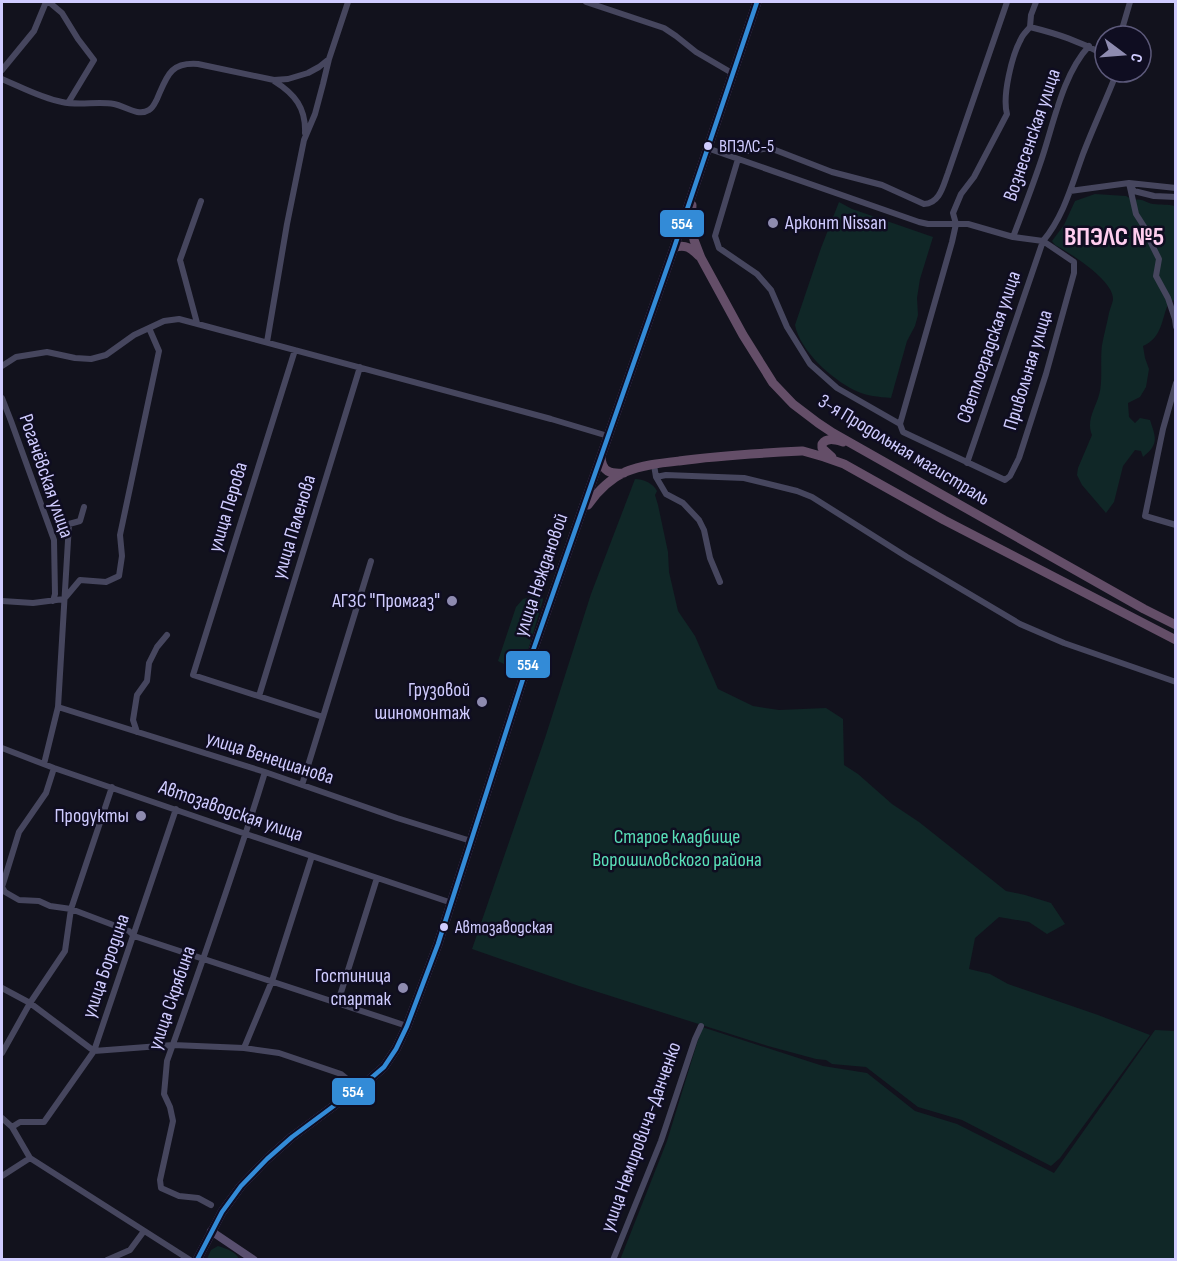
<svg xmlns="http://www.w3.org/2000/svg" width="1177" height="1261" font-family="'Sofia Sans Condensed',sans-serif">
<rect width="100%" height="100%" fill="#12121d"/>
<path fill="#102727" d="M1095,194L1126,196L1133,200C1142,198 1145,202 1153,204C1161,205 1168,204 1175,206V300L1169,302C1161,319 1163,337 1143,346L1145,358L1149,369L1146,387L1140,397L1128,403L1129,417L1135,423L1140,418L1150,420C1156,438 1159,444 1143,457L1141,451L1135,450L1123,466L1114,502L1106,513L1082,485L1077,475L1078,468L1092,435C1086,421 1095,409 1099,395C1103,383 1100,359 1102,345C1104,334 1107,324 1109,313C1110,309 1112,304 1113,300C1115,281 1070,253 1055,245L1052,241L1064,225L1075,201Z
M839,202L852,209L933,237L920,279L917,298L918,315L915,326L907,341L891,398C879,397 866,396 854,390C832,379 800,351 795,325L821,248Z
M635,479C643,479 653,483 657,491L655,495L658,505L668,552L669,572L678,611L695,636L718,689L753,706L779,710L826,708L843,719L844,765L858,774L892,804L919,822L1006,891L1025,895L1051,903L1065,924L1047,934L1029,922L999,917L975,938L969,969L990,974L1008,984L1098,1015L1150,1035L1060,1158L1051,1166L962,1120L918,1107L866,1067L832,1064L826,1060L816,1059L768,1046L579,986L472,949L545,738L591,594Z
M537,595L542,596L543,600L526,657L521,663L510,667L498,661L516,607L523,599Z
M702,1027L823,1066L867,1073L915,1111L957,1124L1054,1173L1155,1030L1175,1031V1259L620,1260L667,1141Z
M218,1246C227,1249 235,1251 239,1259H207L211,1250Z"/>
<g fill="none" stroke-linecap="round" stroke-linejoin="round">
<path stroke="#46465e" stroke-width="6" d="M49,2L62,13L78,39L94,60L68,103
M586,2L664,28L676,36L696,52L732,73
M1036,2L1031,15L1030,27C1058,34 1079,41 1105,55
M1120,36L1130,2
M2,70L34,31L46,2
M2,79C21,87 41,98 62,102C79,106 97,101 114,104C125,106 138,117 149,110C153,108 155,103 157,99C167,76 170,62 198,64L274,80L288,79L308,73L319,67L329,59L348,2
M274,81C295,94 306,108 305,133
M707,148L919,222L928,224H968L1013,237L1043,241C1064,216 1072,184 1083,154C1093,128 1105,102 1115,77V72
M749,151L770,148L832,172L882,185L924,204C940,203 943,186 948,173L1007,2
M738,159L715,236L719,248L757,274L771,290L787,327L810,364L837,388L900,424
M1176,188L1129,183L1136,214L1145,228L1151,243L1159,259L1156,276L1168,298L1175,319L1176,327
M1070,191L1129,183L1134,191L1154,196L1176,197
M1013,237C1023,211 1033,185 1042,158C1054,122 1063,74 1089,46
M197,323L180,260L201,201
M267,342L287,224L304,140L315,114L323,84L329,59
M295,350L193,675L323,717L302,785
M2,366L16,357L47,352L75,358L91,359L106,355L134,335L164,321L179,319L551,419L608,436
M1176,383L1163,429L1145,516L1176,525
M2,398L11,421L54,540L55,594L53,601
M967,463L1043,241L1074,262V273L1046,374L1019,458L1010,476L1005,480L903,432L900,424L952,242L956,224L953,213L961,194L974,177L1007,114C1002,96 1012,55 1021,39C1023,34 1027,31 1030,27
M654,465L656,477L666,494L683,503L699,520L704,530L710,558L720,582
M656,477L666,475L744,478L797,491L812,497L907,557L1020,624L1064,643L1176,682
M2,601L33,603L64,599L80,580L106,582L119,576L122,556L120,535L159,351L149,328
M259,696L360,367
M58,707L265,772L397,818L471,841
M323,717L371,561
M137,732L133,720L137,695L147,681L149,663L157,647L167,635
M2,748L54,768L246,834L452,903
M44,764L58,707L69,524L80,521L84,507
M2,887L5,892L19,900L39,901L50,906L71,909L129,931L134,936L407,1026
M2,887L19,832L46,793L54,768
M2,988L30,1003L94,1051L173,1045L244,1048L279,1053L341,1074L358,1088
M338,1002L377,878
M244,1048L272,981L312,856
M2,1053L30,1003L65,951L71,909L112,787
M2,1118L12,1127L20,1122H44L94,1051L176,809
M12,1127L30,1158L190,1260
M2,1176L30,1158
M211,1205L198,1198L179,1196L161,1188L160,1180L173,1121L170,1107L164,1094L167,1061C201,966 235,870 265,772
M107,1260L130,1250L144,1231
M613,1260L661,1141L695,1039L701,1026"/>
<path stroke="#594f6f" stroke-width="8" d="M211,1231L254,1260"/>
<path stroke="#644e68" stroke-width="9" d="M692,205L691,224L694,240L701,258L743,335L773,383L793,404L818,423L833,433L1144,609L1176,625
M674,248C685,243 692,249 699,256
M601,457C602,472 610,474 624,473
M832,457L822,448V444C827,437 836,440 843,442
M588,505C597,492 610,479 625,472C642,465 661,463 679,461C720,455 762,453 803,451L824,457L844,464L944,520L1176,640
M197,1260L222,1212L241,1186L267,1159L292,1137L370,1079L384,1067L396,1049L407,1026L438,944L522,682L674,248L757,2"/>
<defs>
<path id="bus-1" d="M197,1260L222,1212L241,1186L267,1159L292,1137L370,1079L384,1067L396,1049L407,1026L438,944L522,682L674,248L757,2"/>
</defs>
<use href="#bus-1" stroke="#0f0d21" stroke-width="9"/>
<use href="#bus-1" stroke="#338bd7" stroke-width="4.5"/>
</g>
<g fill="#d0ccff" stroke="#0f0d21" stroke-width="2">
<circle cx="708" cy="146" r="5"/>
<circle cx="444" cy="927" r="5"/>
</g>
<g fill="#8e8bb0" stroke="#0f0d21" stroke-width="2">
<circle cx="773" cy="223" r="6"/>
<circle cx="452" cy="601" r="6"/>
<circle cx="482" cy="702" r="6"/>
<circle cx="141" cy="816" r="6"/>
<circle cx="403" cy="988" r="6"/>
</g>
<g text-anchor="middle" dominant-baseline="central" stroke-width="5" stroke-linejoin="round" paint-order="stroke">
<g font-size="18" fill="#d0ccff" stroke="#0f0d21" text-anchor="start">
<text x="719" y="146">ВПЭЛС-5</text>
<text x="455" y="927">Автозаводская</text>
</g>
<g font-size="20" fill="#d0ccff" stroke="#0f0d21">
<text transform="translate(1032 135) rotate(-71)">Вознесенская улица</text>
<text transform="translate(989 347) rotate(-71)">Светлоградская улица</text>
<text transform="translate(1028 370) rotate(-73)">Привольная улица</text>
<text transform="translate(904 450) rotate(31)">3-я Продольная магистраль</text>
<text transform="translate(46 476) rotate(71)">Рогачёвская улица</text>
<text transform="translate(228 507) rotate(-73)">улица Перова</text>
<text transform="translate(294 527) rotate(-73)">улица Паленова</text>
<text transform="translate(541 575) rotate(-71)">улица Неждановой</text>
<text transform="translate(270 758) rotate(18)">улица Венецианова</text>
<text transform="translate(231 811) rotate(19)">Автозаводская улица</text>
<text transform="translate(106 966) rotate(-71)">улица Бородина</text>
<text transform="translate(172 998) rotate(-71)">улица Скрябина</text>
<text transform="translate(641 1137) rotate(-70)">улица Немировича-Данченко</text>
</g>
<g font-size="20" fill="#d0ccff" stroke="#0f0d21" text-anchor="end">
<text x="785" y="223" text-anchor="start">Арконт Nissan</text>
<text x="440" y="601">АГЗС "Промгаз"</text>
<text x="470" y="690">Грузовой<tspan x="470" dy="23">шиномонтаж</tspan></text>
<text x="129" y="816">Продукты</text>
<text x="391" y="976">Гостиница<tspan x="391" dy="23">спартак</tspan></text>
</g>
<g font-size="20" fill="#59dfb8" stroke="#0f0d21">
<text x="677" y="837">Старое кладбище<tspan x="677" dy="23">Ворошиловского района</tspan></text>
</g>
<g font-size="26" font-weight="bold" fill="#ffceef" stroke="#0f0d21">
<text x="1114" y="237">ВПЭЛС №5</text>
</g>
</g>
<g stroke="#0f0d21" stroke-width="2">
<rect x="659" y="209" width="46" height="29" rx="6" fill="#338bd7"/>
<rect x="505" y="650" width="46" height="29" rx="6" fill="#338bd7"/>
<rect x="331" y="1077" width="45" height="29" rx="6" fill="#338bd7"/>
</g>
<g font-size="16" text-anchor="middle" font-weight="bold" fill="#fff">
<text x="682" y="229">554</text>
<text x="528" y="670">554</text>
<text x="353" y="1097">554</text>
</g>
<rect width="1177" height="1261" fill="none" stroke="#d0ccff" stroke-width="6"/>
<g transform="translate(1123 54) rotate(106)"><circle r="28" fill="#0f0d21" stroke="#5c597a" stroke-width="1.5"/>
<path d="M0-4.5L10 22L0 15L-10 22Z" fill="#8e8bb0"/>
<text y="-9" font-size="16" font-weight="bold" text-anchor="middle" fill="#d0ccff">С</text>
</g>
</svg>
